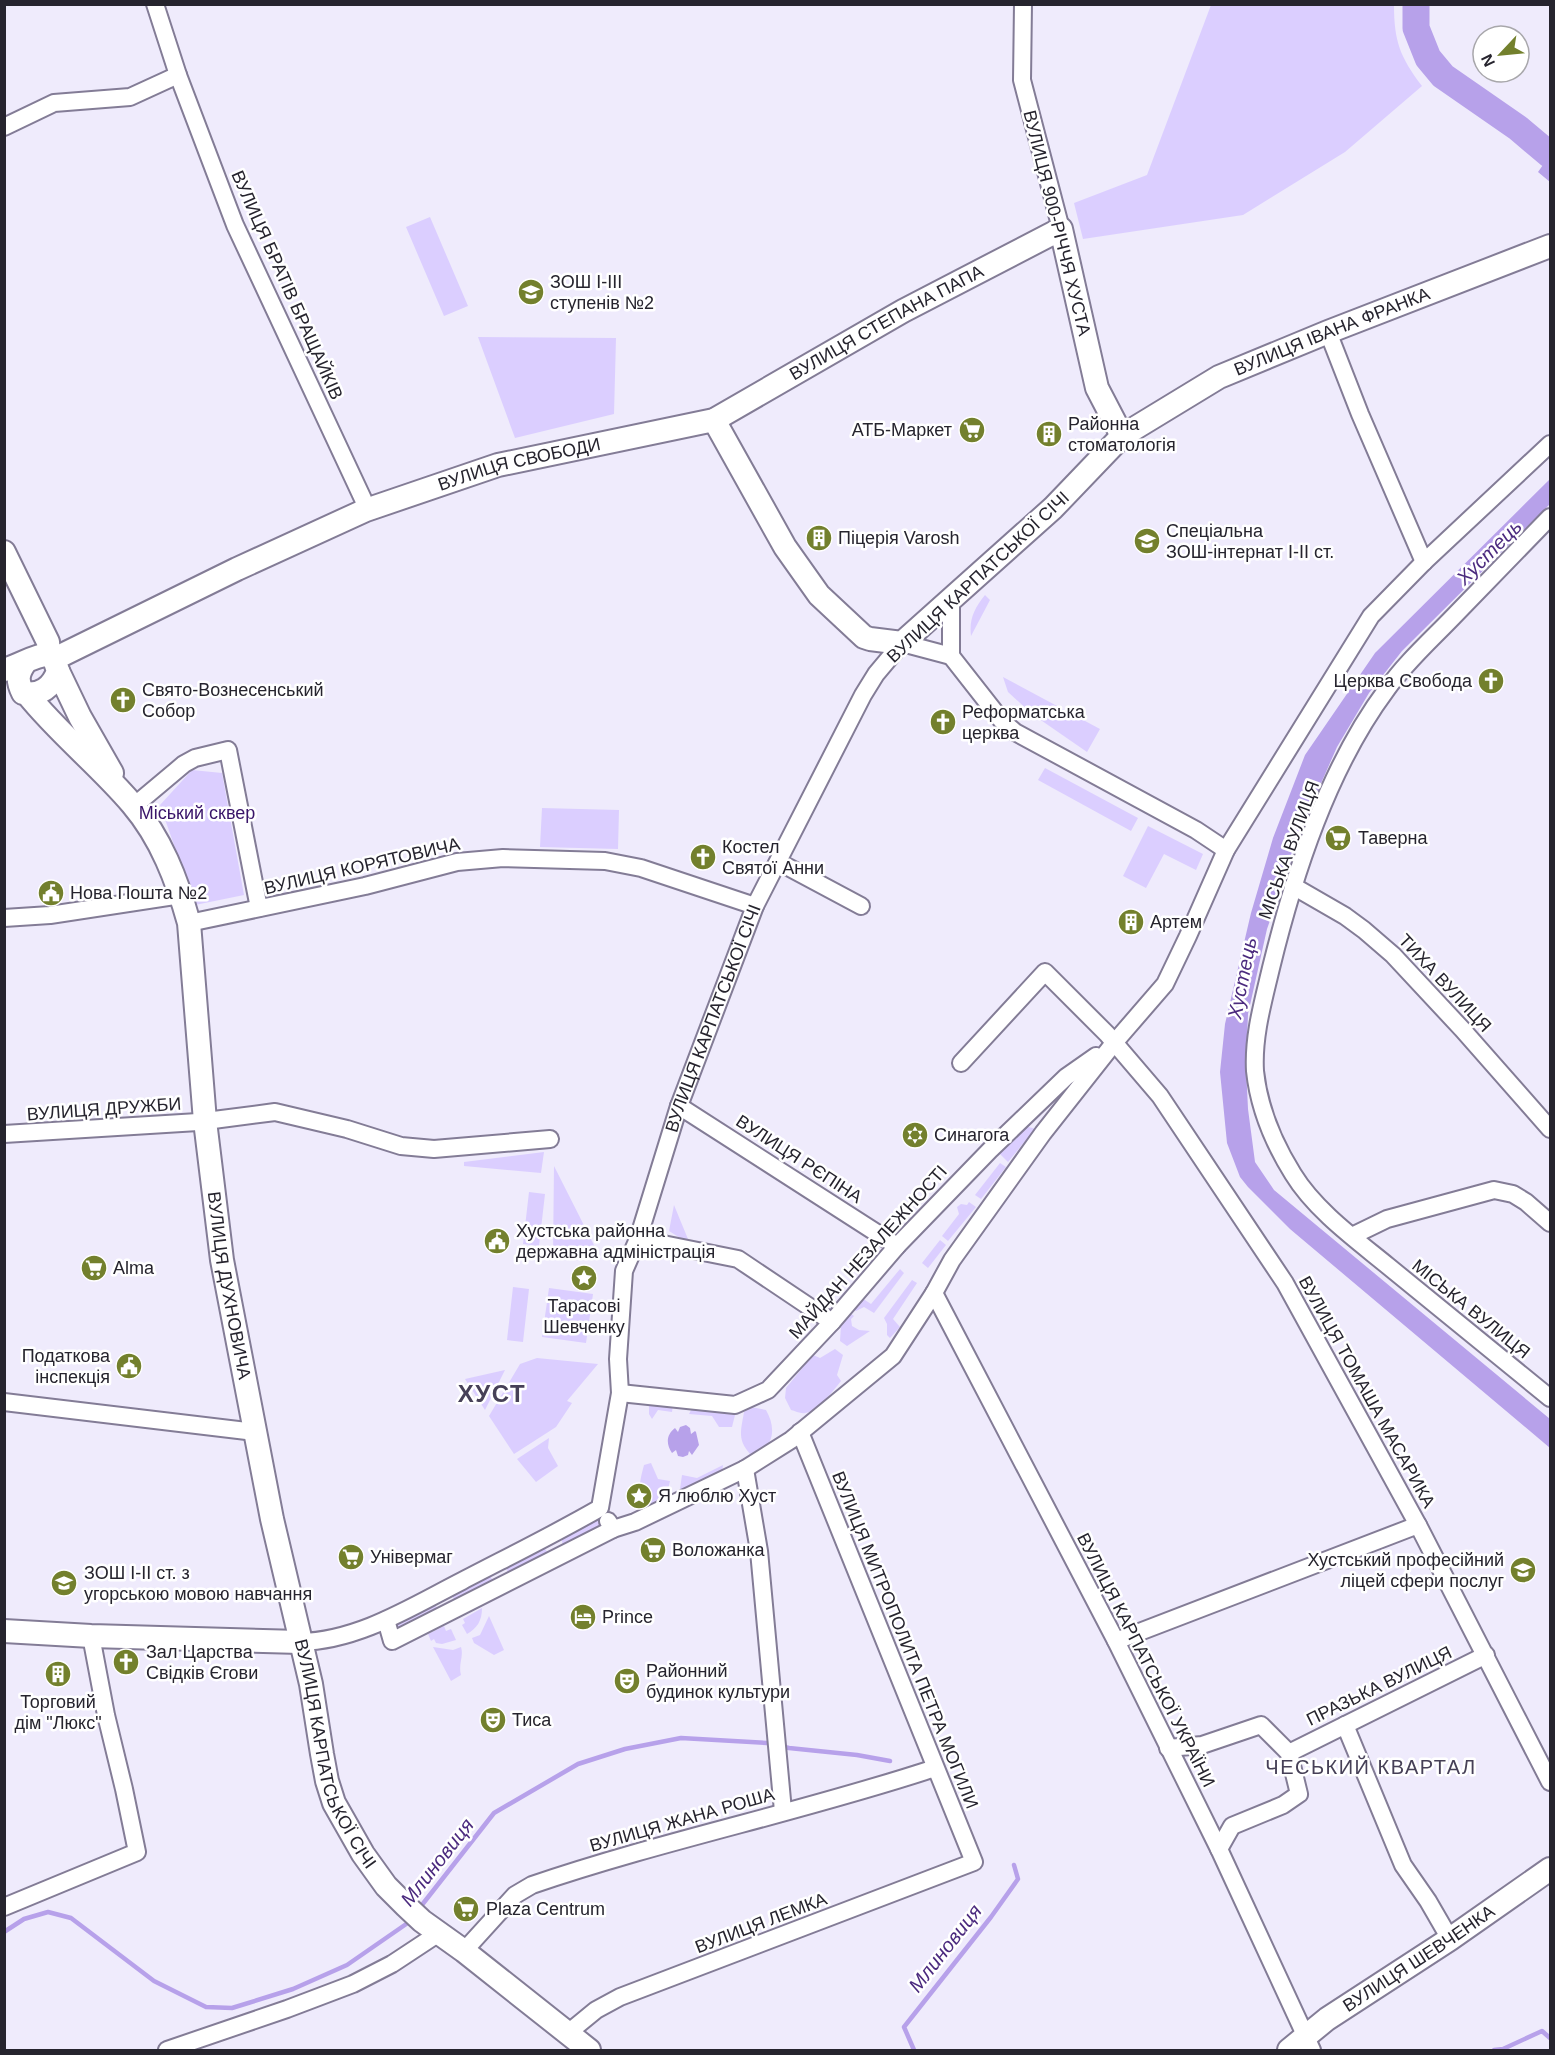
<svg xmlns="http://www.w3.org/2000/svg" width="1555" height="2055" font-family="Helvetica,sans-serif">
<rect width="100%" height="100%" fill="#efebfc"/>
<path fill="#dbceff" d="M1211,5H1394C1394,41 1400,57 1422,86L1345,152L1243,215L1083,239L1074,203L1147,175Z
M430,217L468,306L444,316L406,227Z
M478,337L616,338L614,414L515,438Z
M985,595L990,600L971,636C969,619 974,609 985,595Z
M1003,677L1100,729L1087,752L1032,714L1008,692Z
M1045,768L1138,818L1131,831L1038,780Z
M192,770L222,773L244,895L195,905L160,805Z
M542,808L619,810L618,849L540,847Z
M1148,826L1203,854L1196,870L1164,854L1146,888L1123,876Z
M1025,1126L1036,1129L1035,1139L1030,1135L1008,1162L998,1152Z
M544,1152L541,1173L464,1166V1162Z
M1000,1163L1006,1167L981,1199L975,1195Z
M554,1166L601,1259L553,1255Z
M529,1192L545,1194L539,1246L523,1244Z
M969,1202L976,1207L948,1241L942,1236L959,1214L957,1207L961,1204L967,1205Z
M674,1205L690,1244L669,1231Z
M940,1240L946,1245L928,1268L922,1263Z
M900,1269L904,1273L874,1313L864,1307L856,1311L853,1309L862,1298L871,1304Z
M912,1280L917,1283L893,1319L900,1327L890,1338L887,1335V1324L884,1318Z
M513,1287L529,1289L523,1342L507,1340Z
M549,1288L593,1294L586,1343L542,1337Z
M850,1313L854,1316L851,1319L852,1326L859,1330L870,1331L847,1346L840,1341L841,1325Z
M835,1349L843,1355L837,1375L841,1381C833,1391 818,1411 805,1413C801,1414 795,1411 791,1410L785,1398L786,1388L813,1355L820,1358Z
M537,1358L598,1364L567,1401L572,1403L556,1427L514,1454L489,1416L520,1364Z
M505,1370L485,1410L465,1379Z
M649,1404H673L672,1412L658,1410L652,1419L649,1414Z
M694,1404L737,1407L732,1427H719L712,1416L689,1414Z
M751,1407L766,1410C777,1429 774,1450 750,1454C737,1439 741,1431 744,1412Z
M549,1438L548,1448L558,1466L536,1482L517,1459Z
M651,1463L658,1479L670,1481L666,1498L651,1504C635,1494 640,1481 644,1465Z
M723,1465L722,1472L692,1491L680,1489L682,1475L697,1478Z
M598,1518L603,1525L563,1546L561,1536Z
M543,1546L548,1553L508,1574L506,1565Z
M489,1574L493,1581L454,1601L452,1592Z
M433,1602L438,1609L398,1630L396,1624Z
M482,1608C482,1621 477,1628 467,1634L462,1625L465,1623L463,1619Z
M489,1616L504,1650L494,1655L474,1643L472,1638L480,1635Z
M444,1626L446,1631L451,1629L456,1640L442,1644L436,1643L434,1639L431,1641L428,1634Z
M433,1647L453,1650L461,1647C464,1657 458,1664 461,1675L451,1681Z"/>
<path fill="#b7a1ea" d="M1550,155V182L1538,172Z
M1550,479V504L1402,651L1369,693L1337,747L1300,831L1274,899V909L1267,929L1248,1014L1246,1067L1248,1109L1255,1162L1274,1190L1550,1419V1448L1290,1229L1248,1187L1240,1177L1227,1143L1220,1072L1225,1024L1251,913L1273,838L1305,755L1375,653Z
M686,1425L690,1428L691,1434L695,1431L696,1432L699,1445L692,1455L689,1451L688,1455L683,1457L678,1456L676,1450L672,1453C666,1444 666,1435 675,1428L678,1432L680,1427Z"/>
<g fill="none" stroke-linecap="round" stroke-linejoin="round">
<path stroke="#b7a1ea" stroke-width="4.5" d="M418,1910L494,1813L578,1764L625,1749L681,1738L767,1743L789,1748L857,1755L890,1761
M4,1932L24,1919L48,1912L71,1918L154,1981L206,2007L232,2008L293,1989L347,1965L412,1920
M914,2050L904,2027L991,1917L1018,1879L1014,1865
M1494,2050L1503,2049L1542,2031L1550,2038"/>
<path stroke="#b7a1ea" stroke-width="27" d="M1416,4V28L1428,58L1443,76L1518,128L1550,155"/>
<defs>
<g id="street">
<path d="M155,4L178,75L235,225L363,499L366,510"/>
<path d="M1023,4L1022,80L1061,229"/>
<path d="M4,127L54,103L130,97L178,75"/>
<path d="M1328,332L1360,414L1424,562"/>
<path d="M1550,517C1518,550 1486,583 1454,616C1431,640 1406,662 1387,689C1328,768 1294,874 1271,968C1263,1002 1253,1036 1255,1071C1259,1109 1273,1142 1293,1174C1315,1210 1355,1239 1388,1266C1442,1310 1496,1354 1550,1398"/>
<path d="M951,598V656L1002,721L1015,732L1196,830L1226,850"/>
<path d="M134,806L184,764L195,758L228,750L259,908"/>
<path d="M788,867L861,906"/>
<path d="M1293,886L1345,916L1364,930L1393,955L1462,1029L1550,1129"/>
<path d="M4,918L50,915L181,895"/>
<path d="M189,923L365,886L457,862L503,858L605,861L641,868L755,906"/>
<path d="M961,1063L1045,972L1107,1034L1160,1096L1285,1283L1418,1525L1550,1782"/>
<path d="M679,1106L897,1246"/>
<path d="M4,1134L198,1122L275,1112L347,1129L401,1146L434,1149L550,1139"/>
<path d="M1352,1236L1387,1219L1494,1190L1513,1194L1526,1202L1550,1223"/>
<path d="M638,1239L738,1259L832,1322"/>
<path d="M934,1293L1116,1641L1219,1849L1312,2050"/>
<path d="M620,1393L735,1405L768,1390L832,1322L897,1246L990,1150L1066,1077L1096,1056"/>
<path d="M4,1402L255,1432"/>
<path d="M745,1469L759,1551L783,1811"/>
<path d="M613,1529L635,1522L745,1469L791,1440L893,1356L934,1293L952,1260L1043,1133L1114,1043L1165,984L1188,936L1226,850L1371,616L1424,562L1550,444"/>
<path d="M386,1620L392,1641L613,1529L608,1521"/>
<path d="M1116,1641L1418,1525"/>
<path id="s1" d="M300,1642C358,1641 411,1607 462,1581C508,1557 555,1534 600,1508L620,1393L618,1359L624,1271L638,1239L679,1106L755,906L863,695L876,674L902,643L951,656"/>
<path d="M1345,1725L1403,1865L1428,1901L1450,1939"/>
<path d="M1168,1748L1202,1745L1261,1725L1289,1753L1299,1794L1283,1805L1232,1826L1219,1849"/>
<path d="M1289,1753L1486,1655"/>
<path d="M4,1907L137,1852L124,1789L106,1715L91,1636"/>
<path d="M464,1951L515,1895L532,1885C664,1840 802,1812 935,1768"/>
<path d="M568,2033L596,2010L620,1997L974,1862L800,1432"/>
<path d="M167,2050L287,2009L353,1984L392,1964L439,1933"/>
</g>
<g id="secondary">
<path id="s2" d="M714,420L785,547L819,595L864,637L870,639L902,643L1053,508L1122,436L1219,377L1328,332L1550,246"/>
<path d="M4,552L48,642L49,654"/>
<path id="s3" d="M54,659L237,569L366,510L498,465L714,420L903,311L1061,229L1097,388L1122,436"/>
<path d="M4,670C20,665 33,656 49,654L54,659L58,671C52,687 41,696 23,693C17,681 17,674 25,663"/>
<path d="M58,671L80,717L112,773"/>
<path id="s4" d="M27,694C59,734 99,765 132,804C161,838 177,880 189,923L205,1121L222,1260L272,1519L311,1684L322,1754L327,1781L334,1803L363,1854L386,1886L406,1906L422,1921L464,1951L589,2050"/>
<path d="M4,1631L91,1636L300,1642"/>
<path id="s5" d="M1289,2050L1327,2019L1450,1939L1550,1869"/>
</g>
</defs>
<use href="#street" stroke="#837c96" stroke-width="20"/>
<use href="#secondary" stroke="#837c96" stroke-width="26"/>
<use href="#street" stroke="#fff" stroke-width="16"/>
<use href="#secondary" stroke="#fff" stroke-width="22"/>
</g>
<defs>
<symbol id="school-disc" viewBox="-11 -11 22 22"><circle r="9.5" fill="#73802d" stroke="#fff"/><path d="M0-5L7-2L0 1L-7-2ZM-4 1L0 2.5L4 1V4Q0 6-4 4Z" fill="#fff"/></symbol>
<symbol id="supermarket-disc" viewBox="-11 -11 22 22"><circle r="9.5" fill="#73802d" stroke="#fff"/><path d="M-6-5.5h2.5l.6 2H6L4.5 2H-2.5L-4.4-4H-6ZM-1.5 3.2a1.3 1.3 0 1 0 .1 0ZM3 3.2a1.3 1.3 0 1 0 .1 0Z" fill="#fff"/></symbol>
<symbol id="building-disc" viewBox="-11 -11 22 22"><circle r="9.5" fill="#73802d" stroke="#fff"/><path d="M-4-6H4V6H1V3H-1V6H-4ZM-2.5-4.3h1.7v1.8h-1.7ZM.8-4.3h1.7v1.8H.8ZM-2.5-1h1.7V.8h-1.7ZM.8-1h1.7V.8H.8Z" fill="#fff"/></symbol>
<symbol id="church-disc" viewBox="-11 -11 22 22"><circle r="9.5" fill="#73802d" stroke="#fff"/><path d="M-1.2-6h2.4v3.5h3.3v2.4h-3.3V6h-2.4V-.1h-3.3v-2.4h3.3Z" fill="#fff"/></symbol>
<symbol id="civic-disc" viewBox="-11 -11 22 22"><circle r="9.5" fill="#73802d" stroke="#fff"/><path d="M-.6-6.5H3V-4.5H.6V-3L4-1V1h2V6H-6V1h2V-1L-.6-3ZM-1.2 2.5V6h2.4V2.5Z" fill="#fff"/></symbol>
<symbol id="synagogue-disc" viewBox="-11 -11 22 22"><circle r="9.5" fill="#73802d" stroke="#fff"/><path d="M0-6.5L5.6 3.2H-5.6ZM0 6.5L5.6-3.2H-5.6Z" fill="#fff"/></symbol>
<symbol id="sight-disc" viewBox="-11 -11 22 22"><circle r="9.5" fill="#73802d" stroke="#fff"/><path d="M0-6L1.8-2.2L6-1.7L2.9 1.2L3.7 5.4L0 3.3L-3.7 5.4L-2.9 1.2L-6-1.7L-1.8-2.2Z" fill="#fff"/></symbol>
<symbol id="university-disc" viewBox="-11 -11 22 22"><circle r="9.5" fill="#73802d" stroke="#fff"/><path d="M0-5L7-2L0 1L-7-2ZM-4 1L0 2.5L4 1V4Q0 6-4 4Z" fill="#fff"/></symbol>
<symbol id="hotel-disc" viewBox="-11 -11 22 22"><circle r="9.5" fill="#73802d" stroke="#fff"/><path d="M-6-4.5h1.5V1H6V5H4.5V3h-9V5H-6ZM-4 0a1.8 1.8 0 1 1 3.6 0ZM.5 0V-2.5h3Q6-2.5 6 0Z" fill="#fff"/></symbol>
<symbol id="theatre-disc" viewBox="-11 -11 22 22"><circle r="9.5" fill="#73802d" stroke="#fff"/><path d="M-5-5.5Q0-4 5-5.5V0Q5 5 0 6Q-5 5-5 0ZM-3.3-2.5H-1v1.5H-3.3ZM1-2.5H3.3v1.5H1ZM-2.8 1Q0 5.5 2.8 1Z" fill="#fff"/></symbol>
</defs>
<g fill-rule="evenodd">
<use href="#school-disc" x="516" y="277" width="30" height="30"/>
<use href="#supermarket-disc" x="957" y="415" width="30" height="30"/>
<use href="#building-disc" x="1034" y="419" width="30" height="30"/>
<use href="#building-disc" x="804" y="523" width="30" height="30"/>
<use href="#school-disc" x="1132" y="526" width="30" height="30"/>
<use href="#church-disc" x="1476" y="666" width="30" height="30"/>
<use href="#church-disc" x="108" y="685" width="30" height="30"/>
<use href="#church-disc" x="928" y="707" width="30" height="30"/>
<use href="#supermarket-disc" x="1323" y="823" width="30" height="30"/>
<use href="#church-disc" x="688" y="842" width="30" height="30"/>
<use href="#civic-disc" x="36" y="878" width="30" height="30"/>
<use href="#building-disc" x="1116" y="907" width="30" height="30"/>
<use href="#synagogue-disc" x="900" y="1120" width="30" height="30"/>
<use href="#civic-disc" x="482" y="1226" width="30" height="30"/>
<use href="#supermarket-disc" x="79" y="1253" width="30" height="30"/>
<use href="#sight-disc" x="569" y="1263" width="30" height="30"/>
<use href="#civic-disc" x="114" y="1351" width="30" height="30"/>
<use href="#sight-disc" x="624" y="1481" width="30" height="30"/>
<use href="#supermarket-disc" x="638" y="1535" width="30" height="30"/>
<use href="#supermarket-disc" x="336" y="1542" width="30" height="30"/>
<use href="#university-disc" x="1508" y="1555" width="30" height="30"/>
<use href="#school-disc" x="49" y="1568" width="30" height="30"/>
<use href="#hotel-disc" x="568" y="1602" width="30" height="30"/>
<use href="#church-disc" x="111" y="1647" width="30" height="30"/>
<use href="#building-disc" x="43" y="1659" width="30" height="30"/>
<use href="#theatre-disc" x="612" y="1666" width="30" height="30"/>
<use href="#theatre-disc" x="478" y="1705" width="30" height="30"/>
<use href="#supermarket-disc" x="451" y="1894" width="30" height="30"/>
</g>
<g text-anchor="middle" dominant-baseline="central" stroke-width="5" stroke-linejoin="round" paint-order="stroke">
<g font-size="18" fill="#26242e" stroke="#fff">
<text transform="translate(1057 223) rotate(76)">ВУЛИЦЯ 900-РІЧЧЯ ХУСТА</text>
<text transform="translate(287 285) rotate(66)">ВУЛИЦЯ БРАТІВ БРАЩАЙКІВ</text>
<text stroke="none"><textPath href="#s3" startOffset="904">ВУЛИЦЯ СТЕПАНА ПАПА</textPath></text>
<text stroke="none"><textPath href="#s2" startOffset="842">ВУЛИЦЯ ІВАНА ФРАНКА</textPath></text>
<text stroke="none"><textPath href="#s3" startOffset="506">ВУЛИЦЯ СВОБОДИ</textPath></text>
<text transform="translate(978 577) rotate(-43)">ВУЛИЦЯ КАРПАТСЬКОЇ СІЧІ</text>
<text transform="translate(1289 850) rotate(-70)">МІСЬКА ВУЛИЦЯ</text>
<text transform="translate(362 866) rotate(-13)">ВУЛИЦЯ КОРЯТОВИЧА</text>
<text transform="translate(1445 983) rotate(47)">ТИХА ВУЛИЦЯ</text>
<text stroke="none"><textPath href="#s1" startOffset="838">ВУЛИЦЯ КАРПАТСЬКОЇ СІЧІ</textPath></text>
<text transform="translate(104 1109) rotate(-4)">ВУЛИЦЯ ДРУЖБИ</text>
<text transform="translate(799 1159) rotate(33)">ВУЛИЦЯ РЄПІНА</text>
<text transform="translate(868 1252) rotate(-48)">МАЙДАН НЕЗАЛЕЖНОСТІ</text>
<text stroke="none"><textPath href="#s4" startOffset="650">ВУЛИЦЯ ДУХНОВИЧА</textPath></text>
<text transform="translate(1471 1309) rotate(39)">МІСЬКА ВУЛИЦЯ</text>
<text transform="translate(1367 1392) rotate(61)">ВУЛИЦЯ ТОМАША МАСАРИКА</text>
<text transform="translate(905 1640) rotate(68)">ВУЛИЦЯ МИТРОПОЛИТА ПЕТРА МОГИЛИ</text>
<text transform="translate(1146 1660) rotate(63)">ВУЛИЦЯ КАРПАТСЬКОЇ УКРАЇНИ</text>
<text transform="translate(1379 1686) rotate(-26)">ПРАЗЬКА ВУЛИЦЯ</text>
<text stroke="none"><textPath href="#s4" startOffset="1132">ВУЛИЦЯ КАРПАТСЬКОЇ СІЧІ</textPath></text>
<text transform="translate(682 1820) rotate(-16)">ВУЛИЦЯ ЖАНА РОША</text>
<text transform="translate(761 1923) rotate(-21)">ВУЛИЦЯ ЛЕМКА</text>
<text stroke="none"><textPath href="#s5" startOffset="159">ВУЛИЦЯ ШЕВЧЕНКА</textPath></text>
</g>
<g font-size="18" fill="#26242e" stroke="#fff" text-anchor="start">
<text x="550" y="282">ЗОШ І-ІІІ<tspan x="550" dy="21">ступенів №2</tspan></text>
<text x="1068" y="424">Районна<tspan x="1068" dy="21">стоматологія</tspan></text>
<text x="952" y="430" text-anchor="end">АТБ-Маркет</text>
<text x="1166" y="531">Спеціальна<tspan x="1166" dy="21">ЗОШ-інтернат І-ІІ ст.</tspan></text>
<text x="838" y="538">Піцерія Varosh</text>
<text x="1472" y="681" text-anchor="end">Церква Свобода</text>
<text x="142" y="690">Свято-Вознесенський<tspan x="142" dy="21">Собор</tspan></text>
<text x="962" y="712">Реформатська<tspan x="962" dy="21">церква</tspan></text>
<text x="1358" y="838">Таверна</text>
<text x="722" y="847">Костел<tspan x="722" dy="21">Святої Анни</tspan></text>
<text x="70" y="893">Нова Пошта №2</text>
<text x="1150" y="922">Артем</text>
<text x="934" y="1135">Синагога</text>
<text x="516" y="1231">Хустська районна<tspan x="516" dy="21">державна адміністрація</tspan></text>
<text x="113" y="1268">Alma</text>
<text x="584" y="1306" text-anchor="middle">Тарасові<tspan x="584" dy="21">Шевченку</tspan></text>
<text x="110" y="1356" text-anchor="end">Податкова<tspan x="110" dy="21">інспекція</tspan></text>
<text x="658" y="1496">Я люблю Хуст</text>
<text x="672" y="1550">Воложанка</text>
<text x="370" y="1557">Універмаг</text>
<text x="1504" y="1560" text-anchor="end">Хустський професійний<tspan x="1504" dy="21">ліцей сфери послуг</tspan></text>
<text x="84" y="1573">ЗОШ І-ІІ ст. з<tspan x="84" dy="21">угорською мовою навчання</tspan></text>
<text x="602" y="1617">Prince</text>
<text x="146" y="1652">Зал Царства<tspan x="146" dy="21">Свідків Єгови</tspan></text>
<text x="646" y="1671">Районний<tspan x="646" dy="21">будинок культури</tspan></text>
<text x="58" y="1702" text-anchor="middle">Торговий<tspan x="58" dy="21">дім "Люкс"</tspan></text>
<text x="512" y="1720">Тиса</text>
<text x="486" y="1909">Plaza Centrum</text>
</g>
<g font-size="18" fill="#391469" stroke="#fff">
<text x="197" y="813">Міський сквер</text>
</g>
<g font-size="20" font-style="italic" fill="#4b2a7e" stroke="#fff">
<text transform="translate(1489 552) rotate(-45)">Хустець</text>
<text transform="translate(1242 978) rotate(-79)">Хустець</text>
<text transform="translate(437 1862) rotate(-52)">Млиновиця</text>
<text transform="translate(945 1948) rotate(-52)">Млиновиця</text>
</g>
<g font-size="20" letter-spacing="1.5" fill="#464057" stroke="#fff">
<text x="1371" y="1767">ЧЕСЬКИЙ КВАРТАЛ</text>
</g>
<g font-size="24" font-weight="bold" letter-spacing="1.5" fill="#464057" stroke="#fff">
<text x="492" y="1393">ХУСТ</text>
</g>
</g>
<rect width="1555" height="2055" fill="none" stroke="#26242e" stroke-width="12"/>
<g transform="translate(1501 54) rotate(244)"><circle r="28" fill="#ffffff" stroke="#a8a7ab" stroke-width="1.5"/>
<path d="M0-4.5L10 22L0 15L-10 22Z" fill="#73802d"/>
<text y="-9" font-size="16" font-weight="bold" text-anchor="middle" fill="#26242e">N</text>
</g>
</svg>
